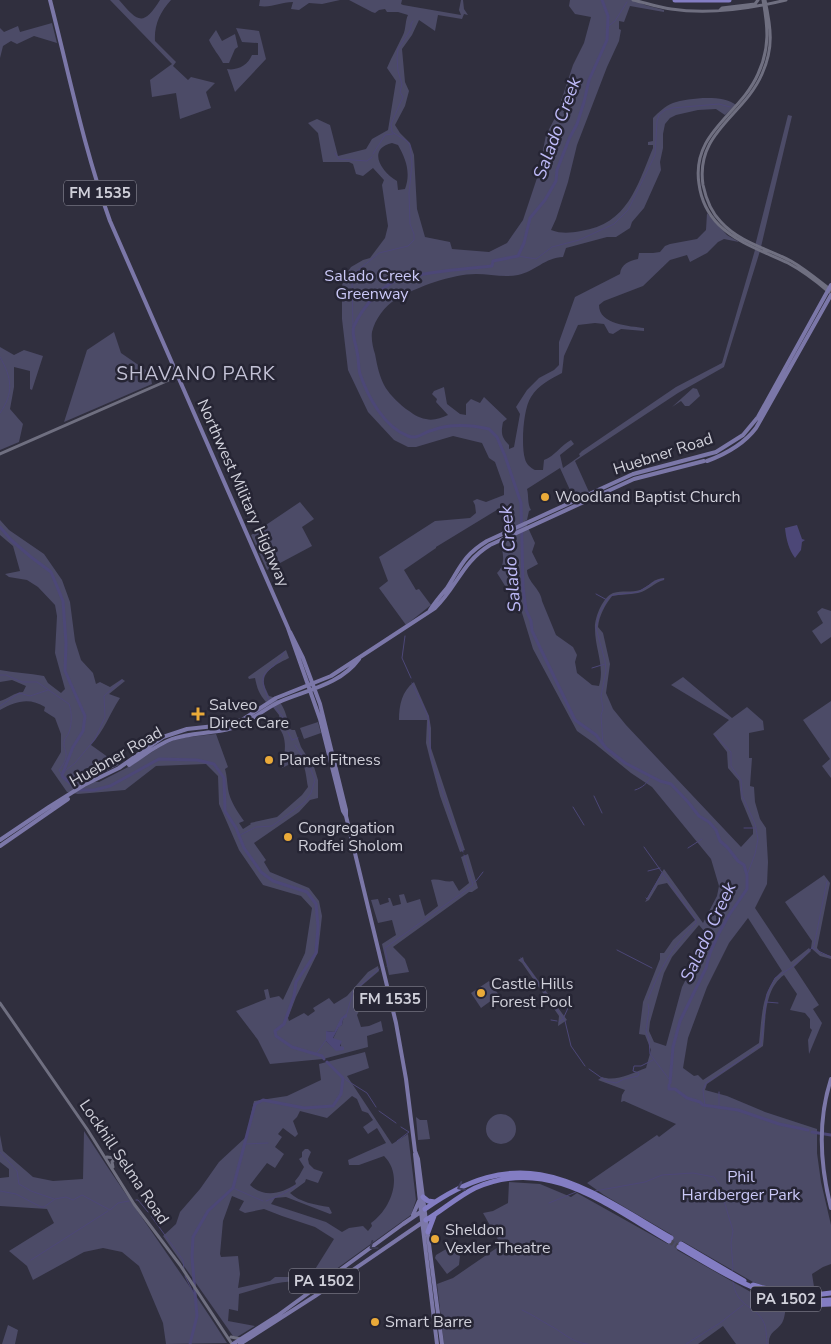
<svg xmlns="http://www.w3.org/2000/svg" width="831" height="1344" font-family="'Nunito Sans',sans-serif">
<rect width="100%" height="100%" fill="#302f3e"/>
<path fill="#4c4b67" fill-rule="evenodd" d="M110,0H119C138,22 143,27 160,0H171C160,12 154,25 155,41L176,62L173,66L188,80L191,77L215,83L206,92L211,108L180,119L176,93L152,97L150,80L172,64Z
M260,0H340L322,4L309,3L299,10L291,9L293,2C280,2 272,8 259,6Z
M349,0H402L401,4L403,5L461,15L459,10L461,0H463L464,9L468,15L464,14L462,19L438,15L435,31L419,20L412,35L402,49L405,82L409,91L405,106L395,125L400,133L410,143L414,155L417,209L425,237L450,242L452,249L489,252L507,243L523,220L538,175L546,135L556,116L573,65L584,43L591,17L575,14L569,6L570,0H636L645,5L664,10V12L630,6L624,22L619,21V29L621,30L619,41L607,67L577,145L568,182L556,219L551,230C562,234 570,233 581,231C628,224 637,186 653,148V145H648V142L653,141V118C659,112 665,106 673,103C688,98 723,94 736,105L725,115L716,109L698,110L676,115L670,118L665,124L663,134V148L660,162L661,170L644,208L632,222L630,228L616,237H607L566,248L563,257C546,257 534,272 518,275C504,278 490,274 476,274C452,274 417,287 396,299C385,306 375,319 372,332C371,339 373,348 375,354C380,381 384,391 406,409C412,413 418,418 426,419C433,421 441,418 448,415L436,402L437,399L432,394L434,391L444,387L447,404L460,414L466,415V404L471,399L480,403L484,397L507,419L503,422C501,433 501,437 509,445V449L514,447L520,414L516,407L527,390L539,378L554,370L559,365V342L575,297L620,274C621,264 629,261 638,259L639,253H653L660,252L665,246L670,244L697,239L706,230L707,213L727,235L739,242L724,239L718,242L707,253L690,262L687,255L670,260L643,286L604,301L599,305C599,325 630,326 644,328V331L621,329L613,334L609,333L604,324L595,323L578,325L564,356L562,373C551,379 538,385 531,397C523,409 521,446 525,459C526,464 531,468 535,470H543L544,460C555,456 561,445 571,440L574,444L560,455L563,468L580,456L579,454L582,451L676,387L722,363L755,250L756,242L788,115L792,116L760,251L724,367L678,393L575,461L589,492L574,499L560,468L527,489C529,496 527,503 531,510L529,511L527,520L525,521L535,543L532,552L538,564L527,570C527,582 541,589 542,601L556,635L573,647L577,655L575,662L577,673L592,685L599,686C605,666 595,649 595,629C594,618 603,597 613,593C622,590 632,593 640,590C650,587 651,579 664,578V580C653,583 648,591 638,593C629,595 621,594 612,596C605,605 599,616 598,627L603,633L610,664L606,693L613,709L626,725L741,847L753,834V828L741,799L739,781L728,768L727,752L713,734L729,720L671,685L683,677L732,718L747,707L763,721L764,730L749,733V758H752L750,786L754,787L755,802L760,819L766,828L768,862L767,884L755,908L791,962L809,948L811,951L794,967L819,1005L813,1009L822,1023L809,1054L808,1040L812,1030L810,1028V1019L805,1013L790,1010L797,994L784,975C763,990 766,1022 763,1046L707,1084L705,1090L727,1096L765,1112L817,1129V1153L821,1182L831,1225V1264L823,1267L812,1274L815,1293L777,1290L753,1282L682,1241L677,1250L763,1299L786,1306C785,1311 785,1318 782,1323C777,1331 768,1332 769,1344H736L723,1326L698,1344H444L437,1284L453,1278L501,1245L483,1213L493,1211L508,1203L509,1182L540,1184L571,1197L577,1193L668,1244L672,1235L604,1195L587,1183L657,1135L659,1137L676,1124L624,1101L621,1102L622,1095L625,1090L598,1080L602,1077C615,1082 633,1073 646,1068L651,1050L645,1035L639,1034L643,1002L660,959V953H664L673,940L695,920L667,883L658,885L649,900L645,902L662,872L664,869L703,923L717,896L719,886L711,859L652,787L631,773L594,743L577,731L533,649L522,613L497,573C507,564 502,552 501,542L507,538L509,527L505,505L436,547V548L404,570L416,590L419,589L431,605L406,625L379,588L388,581L379,557L435,521L470,518L476,513L475,505L473,501L477,499L486,502L504,495V487L495,462L489,458L482,443L453,436L416,447H408L394,440L368,412L348,370L342,319V286L344,277L351,267L363,260L370,258L385,238L388,226L382,185L384,180L373,168L363,176L356,174L353,164L349,162H323L318,133L308,123L317,119L330,125L338,156L366,149L372,139L388,130L396,81L387,68C392,56 398,46 403,35C406,29 405,21 408,15L398,12H387L385,9L379,10L375,13L372,12ZM392,143L398,145C406,159 411,173 405,189L398,190L397,181C382,173 366,149 392,143ZM748,918L782,971C761,989 762,1018 759,1043L703,1080L698,1075L694,1076L683,1068L688,1038L707,987L729,943ZM699,925L708,936L682,987L666,1046L654,1042L649,1031L650,1022L664,973L672,957Z
M52,23L57,43L34,36L17,44L11,41L3,46L0,58V28L4,32L18,26L20,32Z
M236,28L259,31L266,59L235,92L227,69C237,71 248,65 252,55H258V43L242,42Z
M216,30L222,41L235,34L238,47L235,49L229,63H223C219,55 213,49 209,40Z
M114,332L121,353L150,373L152,384L64,422L87,350Z
M0,347L14,355L24,350L43,356L32,390L30,389V371L14,367V387L10,409L23,424L19,442L0,450Z
M693,388L697,389L700,396L689,406H685L681,401L672,407Z
M300,502L314,519L302,527L312,546L267,570L251,535Z
M0,520L9,530L44,554L62,580L70,602L75,641L81,660L93,673L96,684L100,682L110,687L122,679L125,681L109,694L120,698C110,713 104,731 91,745L119,765L87,781L99,782L132,765L161,746L179,738L216,734L228,767L225,769C227,776 227,782 228,789C230,801 237,811 244,821L239,823L243,829L251,824L250,823L277,817L302,795L308,787C306,778 306,766 300,759L282,768C285,751 289,737 275,723L280,720L279,715L268,701L266,702C259,694 257,688 255,678L249,679L248,677L286,650L289,658C281,662 265,669 264,680C263,685 267,691 269,696C284,699 286,715 290,729L292,730H295L301,747L306,755L312,760L318,780V798L310,800L299,812L254,843L266,860L264,862L270,872L309,888L319,901L322,916L318,952L296,997L288,1018L289,1021L304,1013L308,1016L315,1011L313,1008L329,998L334,1004L347,996L368,972L378,966L379,971L353,993L355,1001H362L372,997L373,992L384,989L386,1003L360,1009L357,1015L361,1027L369,1026L381,1021L383,1031L367,1036L368,1047L323,1059L270,1064L258,1040L236,1011L266,999L264,990L268,989L270,998L279,996L283,1000L305,953L312,908L301,896L263,885L239,850L219,804L218,776L206,764L156,766L125,790L78,794L67,792L51,769L61,752V734L55,718L44,711L45,707C30,697 15,701 0,710V701C8,699 15,692 23,692L26,686L12,680L0,682V670C15,673 29,673 44,676L48,683L61,693L65,689L55,653L57,616L55,605L38,587L27,580L9,577L5,574L20,571L13,546L0,535ZM347,1014L343,1019L342,1025L339,1026L333,1039L341,1043V1050H336L326,1041V1031L334,1032Z
M822,608L831,611V637L821,644L812,631L823,623L817,612Z
M414,682L429,716L431,728V748L465,850L460,852L440,796L430,759L426,743L427,720H399C399,705 402,691 414,682Z
M831,701V778L822,766L830,759L803,720Z
M318,722L321,733L304,739L300,728Z
M468,854L478,888L472,892H469L393,947L405,959L409,972L389,975L382,944L396,935L392,920L378,923L371,900L378,899L380,905L389,902L388,898H390L393,906L401,904L399,895L404,894L407,903L420,899L425,916L438,906L431,880C439,878 446,883 453,881L459,891L469,883L461,857Z
M824,875L830,883L817,948L821,953L831,956V959L820,956L811,948L812,941L785,902Z
M523,957L524,961L567,1020L558,1026L559,1016L522,963L518,960Z
M489,981L499,995L481,1008L471,993Z
M365,1052L369,1068L347,1076L392,1144L408,1134L416,1200L411,1215L321,1280L314,1271L334,1239L315,1227L282,1216L264,1209L245,1213L239,1210L244,1201L232,1196L223,1221L220,1254L221,1257L238,1256L240,1274L238,1288L270,1281L275,1277H303L315,1281L311,1284C284,1277 265,1287 239,1294L238,1311L229,1309L228,1321L255,1326L237,1337L233,1336L163,1236L176,1224L180,1212L200,1189L219,1162L246,1137L254,1101L287,1096L321,1080L319,1064ZM352,1096L357,1099L362,1111L368,1113L373,1120L363,1127L368,1134L377,1128L386,1143L348,1160L349,1165H359L384,1156C404,1176 391,1209 371,1223L372,1226L368,1231L363,1226L349,1228L342,1232L326,1222L271,1204L275,1198L286,1197L330,1214L332,1213L329,1207C316,1205 299,1202 290,1193L305,1182L306,1179L318,1183L323,1172L314,1169L309,1164L308,1159L311,1152L308,1149H305L302,1152V1157L299,1159L304,1167L299,1176L295,1181L296,1184C281,1194 264,1198 250,1185L267,1163L275,1168L284,1154L275,1147L282,1137L278,1134L283,1128L295,1137L298,1134L293,1121L297,1117L300,1111L327,1118Z
M486 1129a15 15 0 1 1 30 0a15 15 0 1 1-30 0Z
M416,1117L420,1120H427L430,1139L418,1140Z
M84,1131C130,1203 181,1271 227,1343L166,1344L163,1323L139,1266L122,1252L103,1248L84,1252L33,1280L27,1266L9,1251L54,1223L47,1209L0,1206V1178L9,1177V1169L0,1162V1135L3,1151L33,1177L53,1181L83,1179Z
M453,1245L460,1256L459,1265L447,1274L435,1258L436,1255Z
M8,1325L18,1330L15,1344H2Z"/>
<path fill="#4c4777" d="M797,525L802,539L805,540L802,542L801,550L795,558C789,550 786,539 785,528Z
M347,1013V1017L343,1019L342,1025L339,1027L333,1038L342,1041L340,1046L344,1047V1050L336,1051L326,1041V1031L334,1032L341,1018Z"/>
<g fill="none" stroke-linecap="round" stroke-linejoin="round">
<path stroke="#4c4777" stroke-width="1" d="M606,28L615,21L627,2
M335,153L339,159L367,161L372,157
M373,154L385,135L393,134
M518,256L536,259L552,247L579,240L614,224L628,210L655,155L657,121L659,115L665,110L672,108L719,104L730,107
M353,327L352,280L356,272L379,253L408,246L414,240V234L410,224L409,193L412,164L410,145L407,141L392,132L391,124L403,97L400,92L402,84L398,71L397,57L398,49L411,29V24L413,21
M0,357C12,378 14,393 0,413
M596,594L607,600
M405,636L402,658L411,678
M592,668L605,664
M0,675H6L22,682H37L69,704C72,711 72,725 69,732C68,735 66,737 65,739C60,750 74,752 59,770L62,775
M412,683L428,716L431,758L463,852
M269,700C253,665 272,677 284,652
M0,706L19,693L30,696L48,690
M275,707L285,720L287,727
M288,732L292,740
M715,735L731,752V766L741,780L742,795L755,824L758,839L755,854L747,875
M292,740L298,738
M295,745L303,757
M603,745L601,715L603,709L601,696L606,671L605,661L596,628L599,614L609,597L613,595L638,592L656,581L664,579
M63,775L66,770L75,763L95,739L105,717L104,696L122,680
M635,790C642,788 648,783 651,776
M594,796L602,813
M573,807L584,825
M744,828H756
M238,836L256,827L272,826L305,802L311,793L315,780L310,767L306,762
M644,847L696,920V923C673,946 660,968 648,999
M688,848L702,839
M648,871L660,868
M474,882L476,881L483,872
M646,898L647,899L662,873
M812,948L831,957
M617,950L652,968
M521,958L565,1021L571,1046L585,1066
M387,966L388,965L385,948L473,885L464,855
M766,1002L778,1003
M648,1004L649,1009L646,1031L649,1039L650,1054L669,1079
M347,1013L353,992L379,969
M551,1020L557,1021
M559,1022L563,1019L568,1008
M751,1052L761,1045L767,994L775,978L792,967L814,946L827,881
M316,1054L326,1040
M589,1069L606,1081L616,1083L624,1079L638,1076L639,1073L633,1071L634,1066H641L653,1060
M343,1078L367,1093L376,1107
M705,1106L703,1090L706,1083L749,1054
M719,1107V1092
M379,1111L396,1123
M397,1141L409,1132L401,1127
M245,1144L268,1143
M0,1152L17,1171L19,1184L31,1191L54,1199
M233,1188L263,1201
M0,1191L16,1194L41,1207H44L55,1199L66,1197L73,1200L82,1195L110,1210L118,1203L129,1201
M595,1191L645,1182L662,1175L693,1173L714,1177L719,1184L733,1231L731,1243L733,1267L732,1271
M136,1200H138L148,1212
M266,1201C277,1197 286,1193 295,1186
M549,1203L576,1192
M151,1216L183,1260L184,1270
M31,1260L108,1211
M185,1276L194,1294
M733,1282C737,1308 755,1305 763,1321C767,1327 766,1337 767,1344
M522,1310C531,1314 540,1320 549,1325C563,1332 572,1343 588,1344
M686,1344L720,1323L743,1305"/>
<path stroke="#4c4777" stroke-width="3" d="M602,0L608,16L607,40L589,80L584,102L577,124L569,139L557,170L556,181L545,200L530,218L524,243L518,256L493,261L492,266C465,269 440,270 413,276C406,278 397,279 391,283C376,293 362,309 354,326C351,333 356,344 357,352C359,359 358,367 360,374C368,397 384,427 408,436C418,440 423,432 433,430C450,424 471,425 489,429L497,437L505,456L521,503L523,587L526,610L531,621L532,631L575,720L596,735L606,748L625,763L660,781L671,784L688,802L699,816L709,822L716,830L720,841L727,847L738,861L744,865L747,875V889L729,915L719,933L710,953L706,968L680,1021L673,1047L670,1083
M0,527L11,540L31,557L51,572L63,601L66,643L65,671L85,716L83,731L73,747L62,775L63,777L79,790H94L110,786L159,759L197,760L214,764L224,778L225,811L236,828L244,848L261,872L273,881L307,892L316,904L318,926L316,953L296,982L294,996L284,1024L275,1031L276,1036L292,1047L322,1056L324,1059
M669,1085V1089H675L687,1098L700,1102L703,1105L738,1110L779,1124L808,1130
M812,1132L831,1135
M190,1344L197,1316L192,1257L193,1237L208,1211L233,1188L255,1104L263,1100L304,1108L333,1106L341,1094L343,1078L327,1062"/>
<path stroke="#484755" stroke-width="5" stroke-dasharray="5 2.5" stroke-linecap="butt" d="M669,1241L679,1247"/>
<path stroke="#6f6f80" stroke-width="3" d="M633,0C646,3 658,7 671,9C709,15 749,9 786,0
M763,0C768,27 770,48 758,74C740,115 691,132 699,184C701,199 708,214 719,225C737,243 765,252 788,263C803,271 816,281 829,292
M765,0C771,28 774,47 762,74C744,116 695,132 703,185C706,199 711,212 721,222C739,242 768,249 791,261C805,269 818,280 831,290
M720,10L722,8L755,4L758,0
M0,454L178,376
M0,1003L87,1129L134,1204L180,1265L232,1344
M107,1157L115,1158L112,1162L113,1167
M231,1337L241,1339"/>
<path stroke="#7b77a8" stroke-width="4" d="M50,0C69,74 84,149 110,221L288,628L320,719L343,811L346,816
M707,461C726,454 744,444 756,428L831,295
M430,610C435,602 441,595 447,588C461,566 464,555 487,541L633,474L716,452L743,435L758,417L831,285
M290,632L303,658L320,704L346,810V816L396,1023L406,1079L415,1151L418,1159L442,1344
M129,765C143,756 156,745 172,739C191,732 212,734 232,728C250,723 262,710 279,702C306,690 340,685 359,659
M0,840L49,807L84,785L119,768L163,737L187,729L224,725L242,720L276,698L331,676L435,608C457,587 462,562 490,545L634,479L704,461
M0,846L68,799
M831,1079C817,1122 820,1165 831,1208
M415,1154L421,1212L437,1344
M413,1215L419,1201
M233,1344L277,1316L403,1224L425,1209
M240,1344L315,1296L426,1220"/>
<path stroke="#837dc3" stroke-width="5" d="M675,0H729
M423,1197L428,1201L435,1202
M425,1209C525,1138 580,1185 671,1238
M426,1220C443,1210 457,1197 475,1188C548,1155 608,1206 669,1241
M428,1232L434,1216
M681,1244L744,1281
M679,1247C729,1276 771,1306 831,1300
M753,1285C778,1293 804,1297 831,1293
M796,1304L809,1305L831,1304"/>
</g>
<defs><path id="oneway-chevron" d="M-2-3.5L2.5 0L-2 3.5" fill="none" stroke-width="1.6" stroke-linecap="round" stroke-linejoin="round" transform="scale(1.25)"/></defs>
<use stroke="#423f5f" href="#oneway-chevron" transform="translate(461 1187) rotate(154)"/>
<use stroke="#3b3a51" href="#oneway-chevron" transform="translate(373 1246) rotate(143)"/>
<g fill="#eaaa39" stroke="#262534" stroke-width="2">
<circle cx="545" cy="497" r="5"/>
<path d="M195.5 706.5h5v5h5v5h-5v5h-5v-5h-5v-5h5z"/>
<circle cx="269" cy="760" r="5"/>
<circle cx="288" cy="837" r="5"/>
<circle cx="481" cy="993" r="5"/>
<circle cx="435" cy="1239" r="5"/>
<circle cx="375" cy="1322" r="5"/>
</g>
<g text-anchor="middle" dominant-baseline="central" stroke-width="5" stroke-linejoin="round" paint-order="stroke">
<g fill="#262534" stroke="#9d9da8" stroke-width="1">
<rect x="64" y="180.5" width="72" height="25" rx="4"/>
<rect x="354" y="986.5" width="72" height="25" rx="4"/>
<rect x="289" y="1268.5" width="70" height="25" rx="4"/>
<rect x="751" y="1286.5" width="70" height="25" rx="4"/>
</g>
<g font-size="15" font-weight="bold" fill="#d0d0da">
<text x="100" y="193">FM 1535</text>
<text x="390" y="999">FM 1535</text>
<text x="324" y="1281">PA 1502</text>
<text x="786" y="1299">PA 1502</text>
</g>
<g font-size="16" fill="#cac8f7" stroke="#262534">
<text x="372" y="276">Salado Creek<tspan x="372" dy="18">Greenway</tspan></text>
<text x="741" y="1177">Phil<tspan x="741" dy="18">Hardberger Park</tspan></text>
</g>
<g font-size="16" fill="#d0d0da" stroke="#262534">
<text transform="translate(663 454) rotate(-18)">Huebner Road</text>
<text transform="translate(243 493) rotate(66)">Northwest Military Highway</text>
<text transform="translate(116 757) rotate(-30)">Huebner Road</text>
<text transform="translate(124 1162) rotate(56)">Lockhill Selma Road</text>
</g>
<g font-size="16" fill="#d0d0da" stroke="#262534" text-anchor="start">
<text x="555" y="497">Woodland Baptist Church</text>
<text x="209" y="705">Salveo<tspan x="209" dy="18">Direct Care</tspan></text>
<text x="279" y="760">Planet Fitness</text>
<text x="298" y="828">Congregation<tspan x="298" dy="18">Rodfei Sholom</tspan></text>
<text x="491" y="984">Castle Hills<tspan x="491" dy="18">Forest Pool</tspan></text>
<text x="445" y="1230">Sheldon<tspan x="445" dy="18">Vexler Theatre</tspan></text>
<text x="385" y="1322">Smart Barre</text>
</g>
<g font-size="18" font-style="italic" fill="#bebaf8" stroke="#262534">
<text transform="translate(557 128) rotate(-70)">Salado Creek</text>
<text transform="translate(510 559) rotate(-95)">Salado Creek</text>
<text transform="translate(708 932) rotate(-65)">Salado Creek</text>
</g>
<g font-size="19" letter-spacing="1" fill="#c3c2d6" stroke="#262534">
<text x="196" y="374">SHAVANO PARK</text>
</g>
</g>
</svg>
